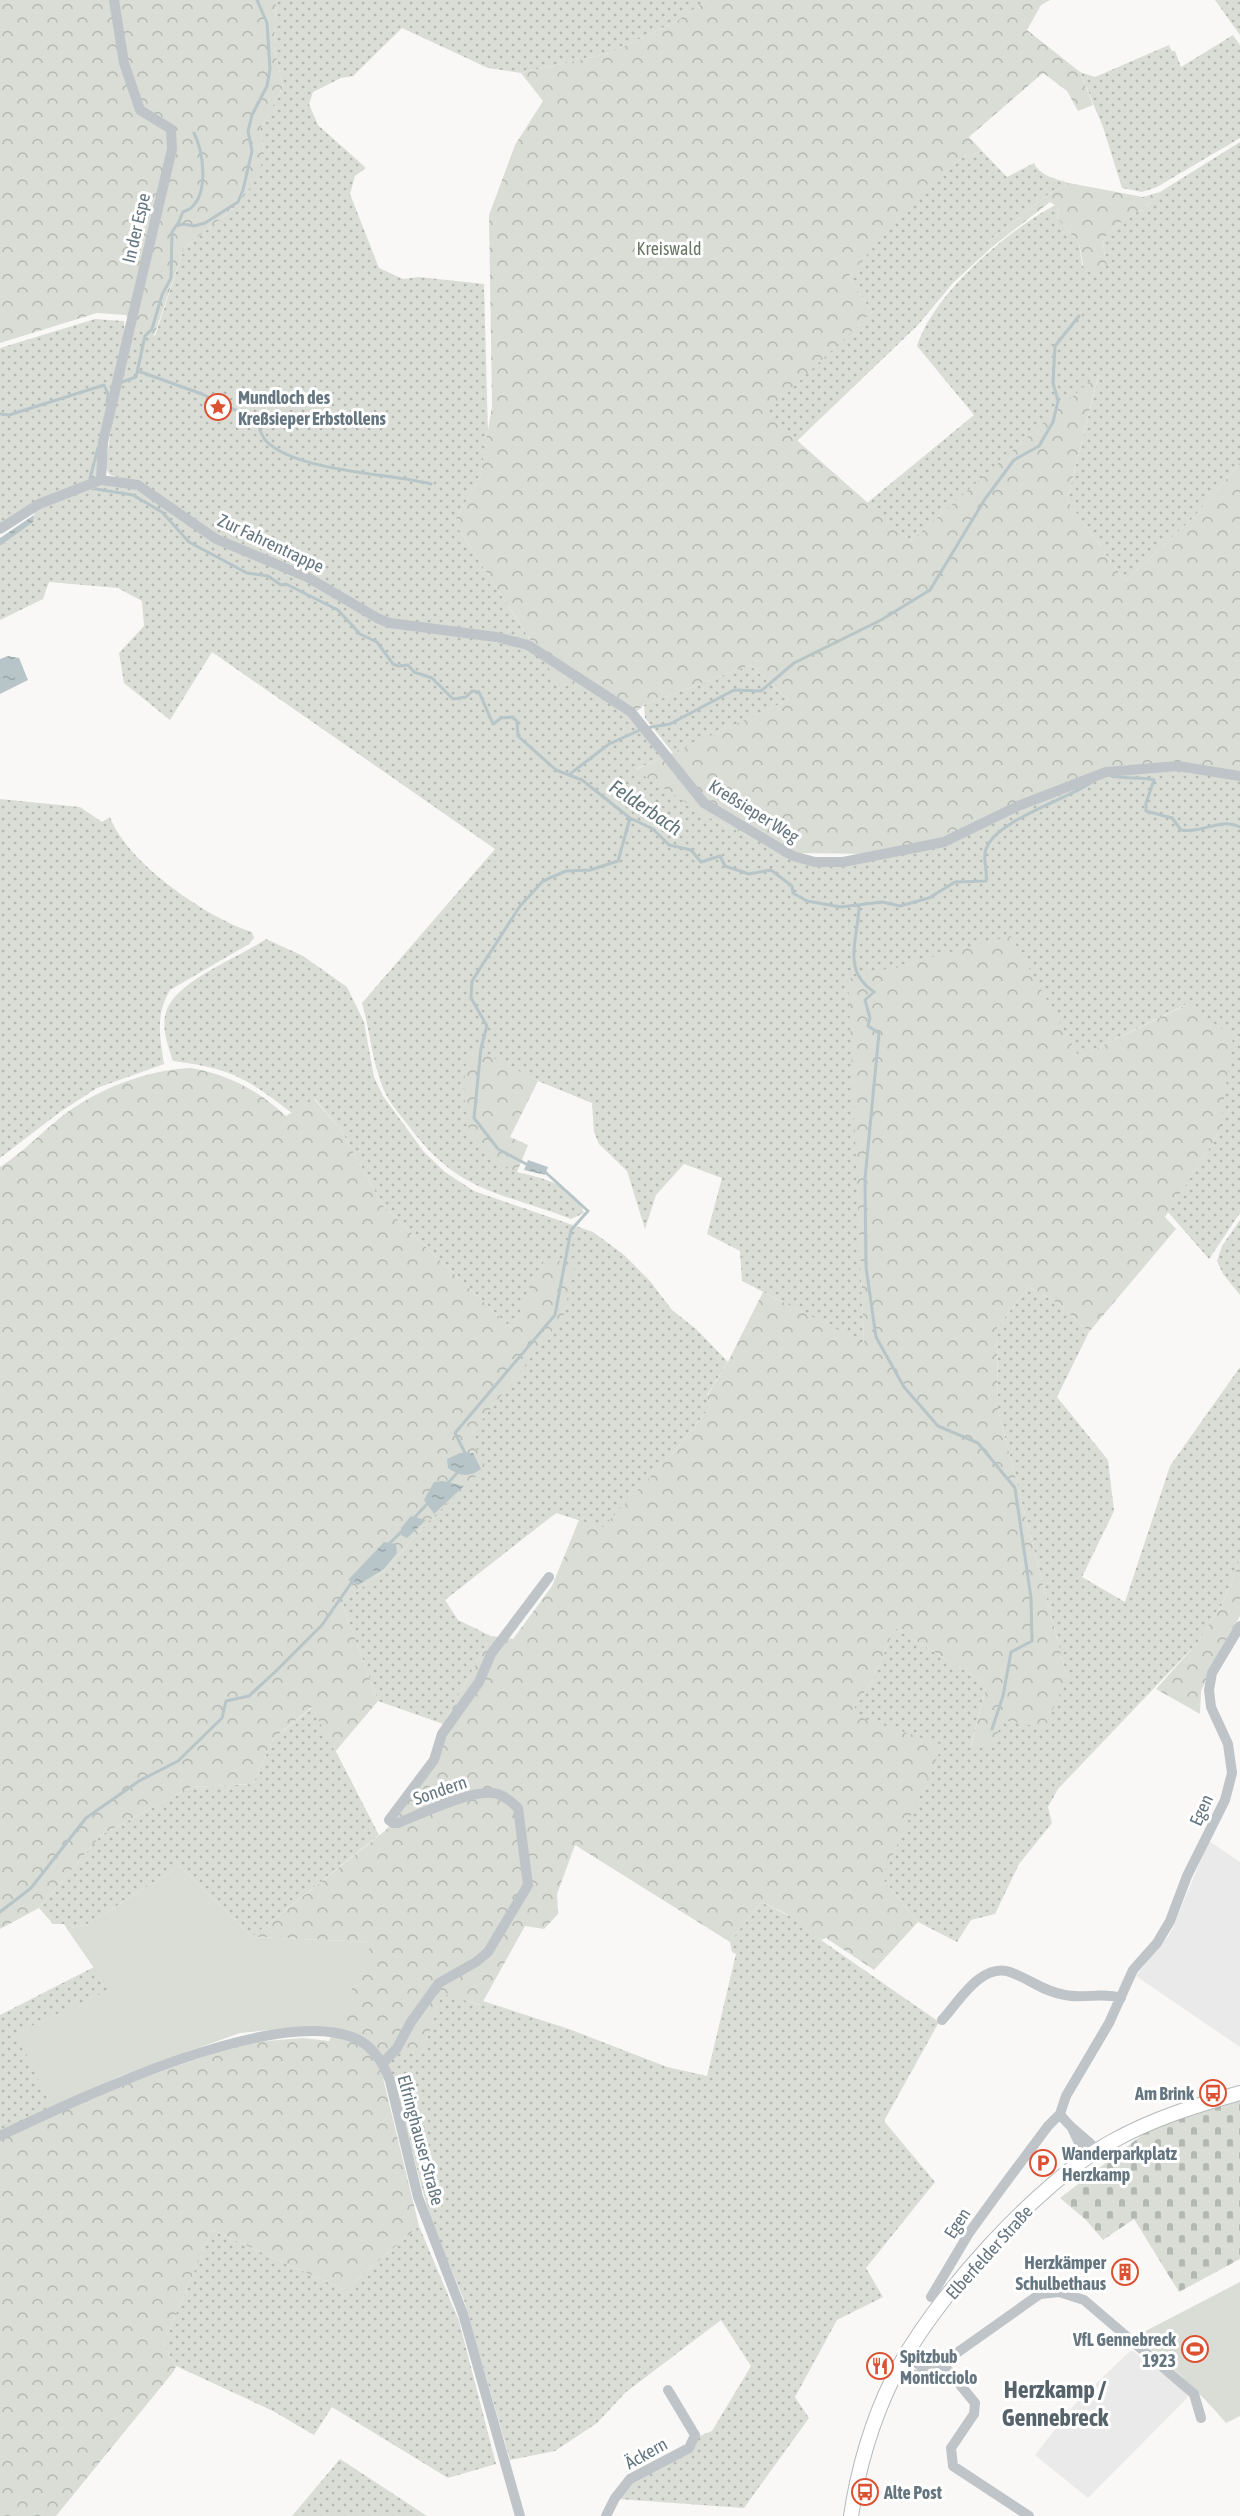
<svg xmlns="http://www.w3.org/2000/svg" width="1240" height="2516" font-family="'Asap Condensed',sans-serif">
<defs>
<pattern id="grass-dots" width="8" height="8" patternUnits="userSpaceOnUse" patternTransform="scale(1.5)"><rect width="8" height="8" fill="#d9ddd5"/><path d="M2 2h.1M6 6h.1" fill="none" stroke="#b4b8b2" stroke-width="1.8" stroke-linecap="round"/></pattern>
<pattern id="forest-crowns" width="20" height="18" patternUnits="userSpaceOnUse" patternTransform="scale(1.5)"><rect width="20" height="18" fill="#d9ddd5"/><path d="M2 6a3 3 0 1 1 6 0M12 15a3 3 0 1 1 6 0" fill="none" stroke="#b4b8b2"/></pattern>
<pattern id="cemetery-stones" width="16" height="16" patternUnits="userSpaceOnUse" patternTransform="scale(1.5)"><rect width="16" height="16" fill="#d9ddd5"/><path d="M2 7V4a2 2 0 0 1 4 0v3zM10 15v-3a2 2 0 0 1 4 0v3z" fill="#b4b8b2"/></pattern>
<pattern id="water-ripples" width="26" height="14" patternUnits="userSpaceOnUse" patternTransform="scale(1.5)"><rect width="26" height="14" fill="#b8c5c8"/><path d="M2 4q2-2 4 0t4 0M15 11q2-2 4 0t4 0" fill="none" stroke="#99a5a8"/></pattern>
</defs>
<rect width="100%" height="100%" fill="#f9f8f6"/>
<path fill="#e9eae9" d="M1209,1841L1240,1862V2047L1136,1976L1170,1934Z
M1130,2351H1133L1184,2391L1188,2397L1088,2498L1035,2455L1075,2404Z"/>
<path fill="url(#grass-dots)" d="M276,0H707L677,21L610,53L521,73L488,68L402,28L353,76L341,78L313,92L309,104L318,125L366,168L355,176L350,194L379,268L403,279L419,277L484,284L488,434L480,477L454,522L531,641L381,618L230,545L142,484L110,475L105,467L116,399L133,329L155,336L184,248L234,208L264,152L260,129L283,87L274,47Z
M1215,0H1240V35Z
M1233,35L1240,45V138L1157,187L1142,192L1122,188L1103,127L1080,72L1095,77L1169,45L1172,51H1175L1181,67Z
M1240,142V463L1194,517L1125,581L1067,500L1099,374L911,541L867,503L974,415L917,346C934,293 1006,232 1055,205L1059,208L1057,218L1079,243L1082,265H1107C1106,258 1102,248 1104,241C1109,223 1148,211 1160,192Z
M982,151L1007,177L1034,163C1040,176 1056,179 1069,183L1046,196L989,241L992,247L953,283L918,325L797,441L765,413L872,312L848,277L913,200L961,158Z
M95,319L124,321L125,336L98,476L0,527V348Z
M103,485L135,489L181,519L306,578L366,616L530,649L630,715L664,757L636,769L715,821L787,853L825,865L1016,809L1105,774L1198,770L1240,778V1213L1209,1259L1168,1212L1219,1133L1187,1004L1079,1057L856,1152L864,1344L742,1281L740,1251L707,1234L722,1178L684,1164L656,1195L645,1229L627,1171L599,1144L594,1132L592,1103L538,1081L475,1049L517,1172C542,1178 576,1185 584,1213L571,1219C502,1192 460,1194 411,1129C401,1116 389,1103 383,1088C372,1061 370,1031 362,1003L495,849L212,652L170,720L124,683L119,653L144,626L142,601L118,588L49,582L43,599L0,620V546L32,522L36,509Z
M750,665L789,700L673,753L645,718L644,705Z
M0,799L80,807L102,822L110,817C126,862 207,918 252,932L254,938L249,944L170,990C155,1015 160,1037 164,1064L97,1088L60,1112L0,1158Z
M266,939L303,956L347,987L364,1022L374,1077L383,1096L424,1152L445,1172L474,1191L593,1232L623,1254L650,1281L672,1310L696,1329L728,1362L707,1395L710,1407L674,1452L603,1528L556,1513L445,1600L458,1620L491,1636L443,1724L378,1701L342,1603L387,1568L427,1523L470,1435L562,1317L545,1260L512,1329L383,1206L341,1130L315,1099L292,1113C247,1078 230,1068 173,1061C168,1046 161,1028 166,1012C175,981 240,957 266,939Z
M1240,1220V1295L1223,1274L1217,1261L1222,1246Z
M1029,1287L1059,1304L1089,1332L1057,1397L1108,1460L1114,1511L1082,1577L1125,1602L1170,1466L1240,1367V1560L1223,1603L1198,1642L1058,1789L1048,1807L1052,1823L1019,1864L995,1914L971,1920L957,1942L918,1922L882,1878L850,1714L872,1681L895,1628L987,1684L971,1745L1003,1720L1067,1677L998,1410L997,1327Z
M313,1707L379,1835L252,1937L180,1866L88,1924L67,1929L64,1924H53L39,1908L101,1835L191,1787L253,1784L273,1739Z
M761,1902L804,1923L821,1940L939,2022L884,2121L935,2182L866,2268L883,2297L837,2320L795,2397L809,2418L744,2508L618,2499L633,2483L697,2437L712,2431L751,2366L721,2320L626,2392L597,2423L555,2451L510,2460L464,2300L430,2218L401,2109L385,2063L398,2050L421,2055L442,1993L480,2005L483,2001L569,2029L667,2067L707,2076L736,1954L732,1952L730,1942Z
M94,1967L110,1990L17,2033L52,2107L0,2132V2015Z
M419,2226L459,2321L496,2464L448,2478L332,2407L314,2435L273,2411L176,2366L163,2344L212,2230L345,2290Z
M340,2459L427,2516H292Z"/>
<path fill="url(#forest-crowns)" d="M0,0H276L274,47L283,87L260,129L264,152L258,178L234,208L184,248L154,336L133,329L126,315L97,313L0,343Z
M707,0H1050L1041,5L1027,30L1080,72L1093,105L1078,111L1067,91L1043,73L969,137L982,151L961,158L913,201L848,277L872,312L766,413L911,541L1099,373L1067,500L1125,581L1194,517L1240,463V772L1127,765L943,841L879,854L787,853L715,821L635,770L789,700L750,665L644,705L637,711L595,693L559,684L454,522L480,477L492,407L489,215L515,145L543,101L521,73L610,53L677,21Z
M1069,183L1143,197L1160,192C1148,211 1109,223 1104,241C1102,248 1106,258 1107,265C1099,274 1095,273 1084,270L1079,243L1057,218L1059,208L1050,202L992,247L989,241L1046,196Z
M1011,936L1079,1057L1188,1004L1233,1037L1219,1133L1165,1217L1176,1229L1089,1332L1059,1304L1029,1287L997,1327L998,1410L1067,1677L1045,1728L1003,1720L993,1744L971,1746L987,1684L895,1628L872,1681L850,1714L943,1745L882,1878L918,1922L874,1970L826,1938L821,1940C803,1922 785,1912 761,1902L730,1942L575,1845L557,1894L558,1914L544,1929L525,1926L481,2005L442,1994L421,2056L395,2049L380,2066L419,2226L345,2290L212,2230L163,2344L176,2366L174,2371L56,2516H0V2139L108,2090L243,2043L303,2038L329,2041L371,1942L252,1937L386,1830L436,1761L443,1724L491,1636L513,1639L552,1586L579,1520L603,1527L674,1452L710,1407L707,1396L728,1362L763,1292L864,1343L848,979Z
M475,1048L538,1081L510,1137L528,1145L517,1172L493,1160L470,1138L464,1096L465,1067Z
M191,1068C229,1075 258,1090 286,1116L314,1099L341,1130L383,1206L512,1329L545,1259L575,1264L563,1317L470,1435L486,1467L427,1523L387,1568L342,1603L378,1701L335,1752L312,1707L273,1739L253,1784L191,1787L101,1835L39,1908L0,1929V1167C22,1153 41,1133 61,1117C97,1089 146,1070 191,1068Z
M1240,1560V1616L1222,1647L1201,1691L1200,1714L1156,1689L1198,1642L1223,1603Z"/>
<path fill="url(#cemetery-stones)" d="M1240,2098V2259L1179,2292L1134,2219L1103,2240L1086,2220L1060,2198L1146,2132L1200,2110Z"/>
<path fill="#d9ddd5" d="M180,1866L252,1937L372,1942L334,2031L300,2027L240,2033L120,2076L52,2107L16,2033L109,1990L67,1929L88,1924Z
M1240,2282V2416L1226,2423C1198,2390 1168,2362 1134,2337Z"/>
<path fill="url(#water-ripples)" d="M34,515L33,522L0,546V538Z
M8,656L19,658L28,680L0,694V659Z
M528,1160L548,1167L545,1175L524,1170Z
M460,1453H473L481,1469C469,1478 460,1476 448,1468L447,1459Z
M443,1481L464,1486L434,1514L424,1500L434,1482Z
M411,1516L426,1520L407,1538L401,1535V1528Z
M384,1542L396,1544L397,1553L384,1569L358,1585L348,1580Z"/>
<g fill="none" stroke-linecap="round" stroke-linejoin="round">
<path stroke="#b8c5c8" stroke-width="3" d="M177,225C180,221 181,215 183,212C186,210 190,210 192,207C209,191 203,151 194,133
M138,371L202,394L256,420C259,426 261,436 266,441C297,472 389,473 431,484
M122,382L136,377L145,336L152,329L162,295L171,278L172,232L176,226L183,224L194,226L205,223L238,202L243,190L252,151L248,131L252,115L267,86L270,69L267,23L257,0
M0,414L9,415L104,385L108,394L107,403
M90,478L98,448
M96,489L133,495L162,512L189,542L247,573L268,576L281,585L286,584L338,610L360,634L377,642L393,664L398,666L408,665L414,672L432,678L453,699L466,697L472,691L479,692L493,724L501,718L512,717L517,721L518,736L556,770L582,780L630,818L653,829L669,845L691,850L701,862L720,856L725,866L749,874L771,870L792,886L793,893L807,901L841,907L882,902L900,906L929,898L955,882L986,881C988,869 982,859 986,849C996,820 1068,799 1092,782
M646,728L670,724L734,690L761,691L794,663L881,620L930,590L985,499L1014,460L1039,446L1053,422L1058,401L1053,383L1055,346L1079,316
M570,774L609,744L640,730
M1112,776C1125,779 1146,777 1154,780L1146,803V811L1172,818L1181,830C1202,834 1220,817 1240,827
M859,906C858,941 841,969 874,992L865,1000L870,1018L868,1026L879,1033L865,1179L866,1267L876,1337L904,1387L938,1426L978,1443L1015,1488L1031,1598L1032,1641L1011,1652L1003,1696L992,1729
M528,1165L498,1149L474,1118L481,1048L487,1026L471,998L472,981L520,906L543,881L566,871L590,870L618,861L630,818
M466,1455L455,1433L555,1315L571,1230L588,1211L543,1170
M446,1485L458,1472
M413,1519L429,1502
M388,1545L402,1531
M0,1912L31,1888L86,1818L139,1781L178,1761L222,1718L226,1701L249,1696L275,1672L322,1625L354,1579"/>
<defs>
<path id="major" d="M851,2516C858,2469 872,2421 893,2378C931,2301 1038,2182 1113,2141C1152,2119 1197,2105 1240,2093"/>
</defs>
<use href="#major" stroke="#b3b9bc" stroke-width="16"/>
<path stroke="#bfc4c8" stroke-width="10" d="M101,480L103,442L172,149L171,129L140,110L124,63L114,0
M0,529L39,504L101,480L138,485L216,539L307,577L379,619L390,623L496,637L528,645L631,712L704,803L793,856L815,862H843L944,842L1018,806L1106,772L1178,766L1240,776
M942,2020C958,2003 981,1962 1010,1972C1030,1979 1042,1991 1065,1995C1083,1999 1103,1992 1121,1998
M383,2063L397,2048L411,2022L439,1983L476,1962L488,1952L528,1885L518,1808C512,1802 506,1797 498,1794C475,1787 421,1814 398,1823H393L389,1820L434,1760L442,1734L479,1682L491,1654L549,1577
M1060,2114C1068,2127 1085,2137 1097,2150
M1072,2128L1086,2158
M0,2136C78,2099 269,2007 352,2037C372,2044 383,2062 390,2081L418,2197L463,2314L520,2516
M931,2297L969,2233L998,2193L1048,2126L1060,2114L1066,2096L1109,2023L1133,1970L1157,1943L1170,1921L1187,1876L1225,1800L1232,1773L1228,1744L1211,1707L1209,1690L1212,1673L1240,1626
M906,2356L927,2370H934
M943,2364L975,2403L974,2414L951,2448L953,2466L1029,2516
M898,2368L913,2375L927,2374L1040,2294L1059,2292L1084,2300L1194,2394L1201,2418
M606,2516L615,2498L630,2479L689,2448L695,2435L668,2390"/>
<use href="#major" stroke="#fff" stroke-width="14"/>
</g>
<defs>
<symbol id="sight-ring" viewBox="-11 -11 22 22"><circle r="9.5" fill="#fff" stroke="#dc5132" stroke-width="1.5"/><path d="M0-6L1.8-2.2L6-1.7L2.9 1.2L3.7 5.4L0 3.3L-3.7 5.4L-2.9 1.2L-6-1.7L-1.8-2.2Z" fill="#dc5132"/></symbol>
<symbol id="bus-ring" viewBox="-11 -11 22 22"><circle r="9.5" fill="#fff" stroke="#dc5132" stroke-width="1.5"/><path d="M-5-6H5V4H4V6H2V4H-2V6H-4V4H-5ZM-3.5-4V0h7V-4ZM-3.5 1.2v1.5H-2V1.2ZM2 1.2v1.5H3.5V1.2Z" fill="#dc5132"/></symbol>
<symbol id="parking-ring" viewBox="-11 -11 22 22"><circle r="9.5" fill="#fff" stroke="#dc5132" stroke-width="1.5"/><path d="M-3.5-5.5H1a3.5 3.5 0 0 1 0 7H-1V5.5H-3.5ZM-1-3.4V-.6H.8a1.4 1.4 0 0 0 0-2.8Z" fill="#dc5132"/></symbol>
<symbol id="building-ring" viewBox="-11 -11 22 22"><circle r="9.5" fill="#fff" stroke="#dc5132" stroke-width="1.5"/><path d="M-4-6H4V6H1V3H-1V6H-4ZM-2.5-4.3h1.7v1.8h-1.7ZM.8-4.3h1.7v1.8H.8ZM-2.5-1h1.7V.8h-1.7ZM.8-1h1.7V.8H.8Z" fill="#dc5132"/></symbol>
<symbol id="stadium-ring" viewBox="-11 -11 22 22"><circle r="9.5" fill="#fff" stroke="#dc5132" stroke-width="1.5"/><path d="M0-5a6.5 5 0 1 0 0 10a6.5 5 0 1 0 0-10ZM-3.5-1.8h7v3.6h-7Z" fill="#dc5132"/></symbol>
<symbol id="restaurant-ring" viewBox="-11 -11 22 22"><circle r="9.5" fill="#fff" stroke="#dc5132" stroke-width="1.5"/><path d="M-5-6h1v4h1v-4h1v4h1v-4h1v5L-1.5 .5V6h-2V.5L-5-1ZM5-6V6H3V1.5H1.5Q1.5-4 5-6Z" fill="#dc5132"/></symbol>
</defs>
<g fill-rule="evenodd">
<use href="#sight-ring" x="203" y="392" width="30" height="30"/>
<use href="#bus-ring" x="1198" y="2078" width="30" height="30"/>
<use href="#parking-ring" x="1028" y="2148" width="30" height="30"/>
<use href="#building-ring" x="1110" y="2257" width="30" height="30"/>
<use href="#stadium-ring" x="1180" y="2334" width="30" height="30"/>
<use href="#restaurant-ring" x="865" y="2351" width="30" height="30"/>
<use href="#bus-ring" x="850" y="2477" width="30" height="30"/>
</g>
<g text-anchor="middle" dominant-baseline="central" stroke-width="6" stroke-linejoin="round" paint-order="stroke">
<g font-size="18" fill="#657680" stroke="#fff">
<text transform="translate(136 228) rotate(-77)">In der Espe</text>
<text transform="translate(271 543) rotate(25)">Zur Fahrentrappe</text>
<text transform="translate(754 811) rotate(32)">Kreßsieper Weg</text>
<text transform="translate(440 1790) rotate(-19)">Sondern</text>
<text transform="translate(1201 1810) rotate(-66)">Egen</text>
<text transform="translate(421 2140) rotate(75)">Elfringhauser Straße</text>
<text transform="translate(957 2223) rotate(-57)">Egen</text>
<text transform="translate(989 2252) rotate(-48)">Elberfelder Straße</text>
<text transform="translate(646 2453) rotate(-29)">Äckern</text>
</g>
<g font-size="18" fill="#687864" stroke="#fff">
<text x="669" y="248">Kreiswald</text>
</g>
<g font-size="18" font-weight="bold" fill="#657680" stroke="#fff" text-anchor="start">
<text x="238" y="397">Mundloch des<tspan x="238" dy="21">Kreßsieper Erbstollens</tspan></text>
<text x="1194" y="2093" text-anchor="end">Am Brink</text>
<text x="1062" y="2153">Wanderparkplatz<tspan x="1062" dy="21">Herzkamp</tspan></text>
<text x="1106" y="2262" text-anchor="end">Herzkämper<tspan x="1106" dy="21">Schulbethaus</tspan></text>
<text x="1176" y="2339" text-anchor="end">VfL Gennebreck<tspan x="1176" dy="21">1923</tspan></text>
<text x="900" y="2356">Spitzbub<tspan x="900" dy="21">Monticciolo</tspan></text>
<text x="884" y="2492">Alte Post</text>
</g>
<g font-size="20" font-style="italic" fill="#60747a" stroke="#fff">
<text transform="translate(646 807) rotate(34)">Felderbach</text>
</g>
<g font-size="24" font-weight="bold" fill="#56636b" stroke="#fff">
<text x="1055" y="2389">Herzkamp /<tspan x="1055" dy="28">Gennebreck</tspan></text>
</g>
</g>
</svg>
